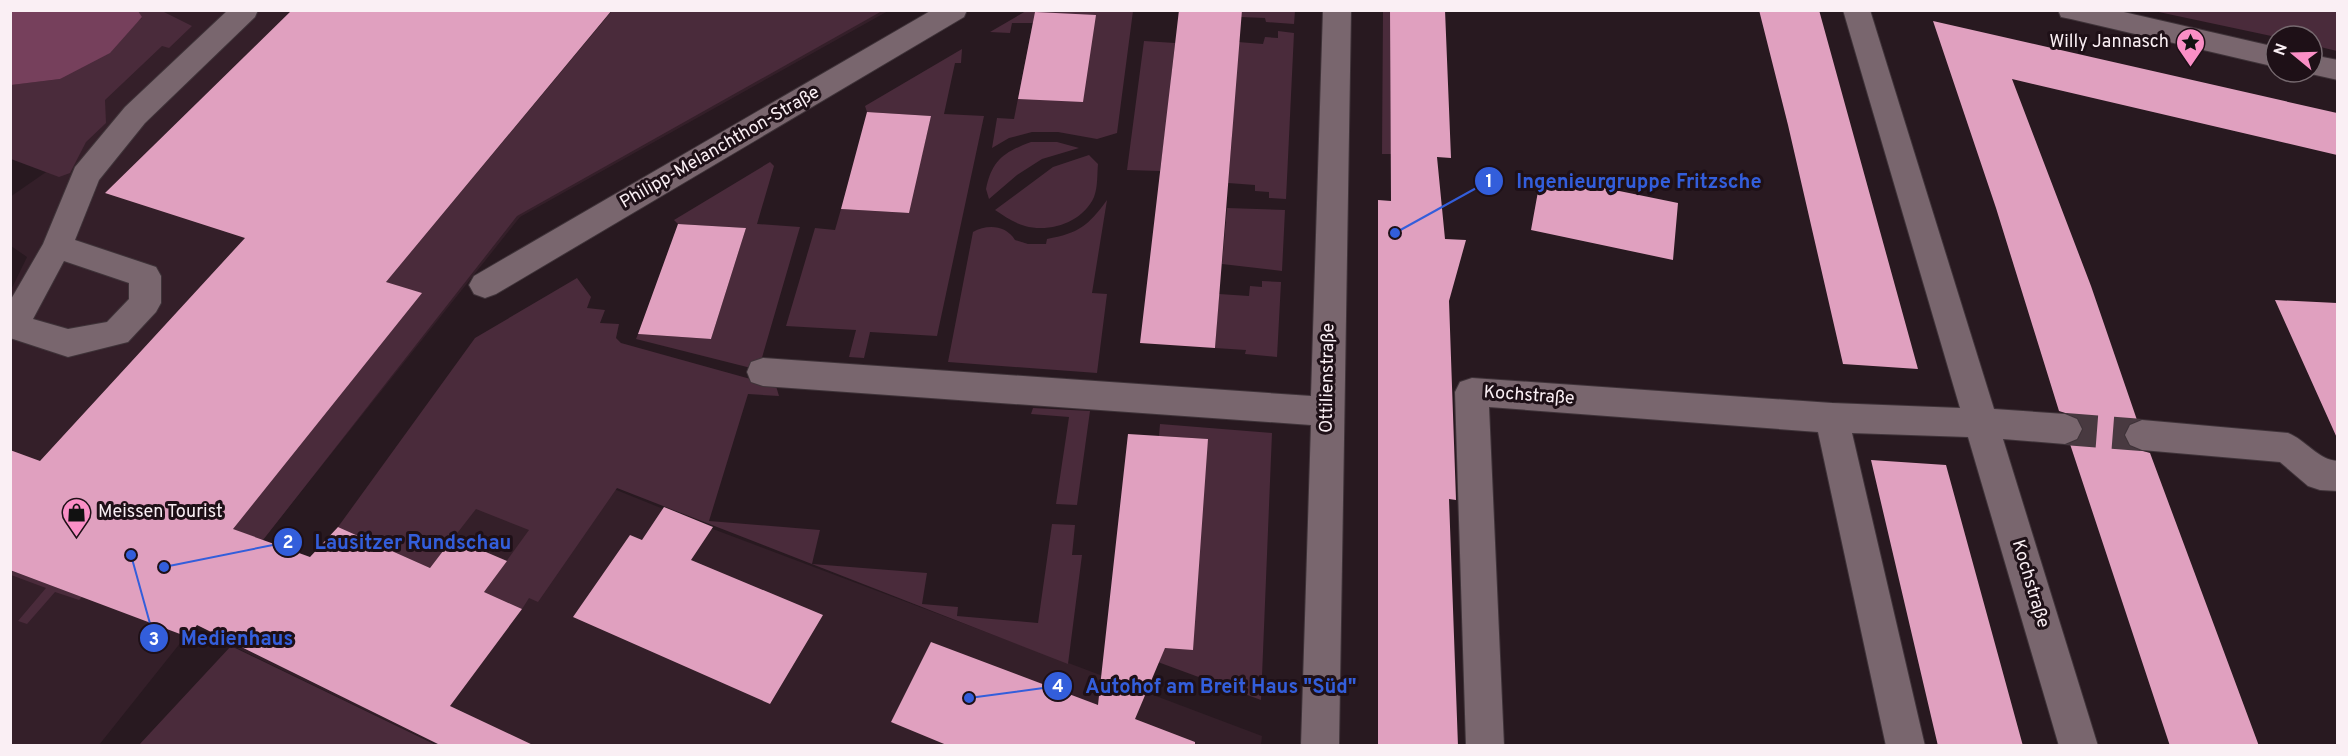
<svg xmlns="http://www.w3.org/2000/svg" width="2348" height="756" font-family="Overpass,sans-serif">
<rect width="100%" height="100%" fill="#281920"/>
<path fill="#341f29" d="M11,11H888L520,217L99,745H11L10,292L27,257L11,246L10,197L49,170L11,157Z
M446,384L490,439L713,529L1262,736L1261,745H437L237,648L343,529Z"/>
<path fill="#4a2b3b" d="M138,11H162L192,26L169,48L162,46L105,100L106,123L86,142L70,173L59,177L11,159L10,85L60,79L142,18Z
M612,11H882L517,216L263,540L218,524L421,293L386,282Z
M1026,11H1133L1117,133L1097,139L1058,132H1032L1009,138L992,148L997,118L1014,119L1035,12L1033,23H1012L1010,33L990,32Z
M1241,11H1295L1294,24L1266,22L1265,18L1241,17Z
M1383,11H1390L1391,154H1382Z
M2154,11H2337V51L2312,45V36L2276,37Z
M1278,31L1294,33L1286,199L1269,198V192L1255,191V185L1228,183L1232,137L1165,133L1160,171L1127,170L1144,41L1175,43L1171,79L1238,42L1263,44L1265,37L1278,38Z
M962,49L961,63H955L944,114L984,116L937,336L870,332L864,358L849,357L856,330L786,326L815,228L835,230L841,209L908,213L931,116L867,112L865,106Z
M1031,142H1057L1079,148L1042,159L1017,175L989,199L986,189C992,160 1004,152 1031,142Z
M1089,155L1098,164C1097,174 1098,187 1094,197C1083,222 1050,233 1025,226C1014,223 1004,216 995,210L1053,167Z
M770,162L774,166L757,224L800,227L761,361L751,368L636,339L638,334L711,339L746,228L678,224L674,220Z
M1107,200L1092,293L1107,294L1097,373L948,362L973,232C987,224 1006,225 1015,240L1028,244H1046L1047,239C1079,233 1088,226 1107,200Z
M1227,208L1285,210L1282,271L1222,264Z
M577,278L591,297L587,308L605,310L600,323L619,324L616,338L621,343L776,386L779,396L748,394L709,521L820,530L812,564L927,573L922,604L958,607L957,616L1038,623L1052,524L1075,525L1072,555H1082L1068,664L617,488L538,602L529,598L522,609L484,592L529,530L476,509L430,568L338,527L475,338Z
M1262,281L1281,282L1277,357L1245,354L1246,350L1215,348L1219,294L1249,296L1250,286L1262,287Z
M1033,408L1090,411L1077,505L1056,504L1069,417L1031,414Z
M1160,424L1272,433L1261,700L1147,658L1208,439L1159,436Z
M10,570L82,597L79,600L55,592L27,624L18,621L46,588L11,575Z
M231,646L436,745H139Z"/>
<path fill="#76405c" d="M10,11H138L142,17L110,53L60,79L11,85Z"/>
<path fill="#e0a0bf" d="M292,10H612L386,282L422,293L233,529L310,557L338,527L430,568L453,538L507,561L484,592L522,609L450,706L535,746H442L197,625L188,637L10,570V450L40,461L245,238L105,193Z
M1179,10H1242L1215,348L1140,343Z
M1390,10H1445L1451,158L1437,157L1445,239L1466,240L1449,301L1456,500L1449,499L1458,746H1378V200L1391,201Z
M1759,10H1819L1918,369L1843,364L1788,125Z
M1035,12L1096,15L1083,102L1018,99Z
M1933,21L2337,113V155L2012,79L2091,286L2137,420L2128,424L2123,436L2129,447L2150,453L2259,746H2170L2070,444L2079,440L2084,428L2078,417L2059,411L1996,208Z
M867,112L931,116L909,213L841,209Z
M1541,175L1678,203L1673,260L1531,230Z
M678,224L746,228L711,339L638,334Z
M2275,300L2337,303V438Z
M1128,434L1208,439L1193,650L1165,648L1135,719L1195,742V746H949L891,722L931,642L1098,705Z
M1871,460L1946,465L2023,746H1938Z
M664,507L713,527L691,560L823,615L770,704L573,617L630,535L642,540Z"/>
<g fill="none" stroke-linecap="round" stroke-linejoin="round">
<path stroke="#483940" stroke-width="32" stroke-dasharray="32 16" stroke-linecap="butt" d="M2065,429L2142,435"/>
<defs>
<path id="minor" d="M228,10H258L255,17L145,123L99,180L75,240L156,267L161,276V303L156,312L128,342L68,357L10,338V301L43,244L75,167L125,107ZM64,261L129,283V299L107,322L68,329L33,319Z
M932,10H967L964,17L496,294L485,298L474,294L469,285L474,276Z
M1323,10H1351L1339,746H1301L1311,425L763,386L751,382L747,372L751,362L763,358L1311,396Z
M1843,10H1870L1994,409L2065,414L2077,419L2082,429L2077,439L2065,444L2003,439L2098,746H2059L1968,437L1852,433L1925,746H1886L1818,432L1489,407L1504,746H1466L1455,392L1460,382L1472,378L1832,403L1960,408Z
M2058,10H2115L2276,47V67L2071,19L2061,17Z
M2312,55L2338,60V80L2302,72H2312Z
M2142,420L2288,433C2306,440 2318,460 2338,461V491L2320,490L2308,486L2280,462L2142,450L2130,445L2125,435L2130,425Z"/>
</defs>
<use href="#minor" stroke="#3f3339" stroke-width="2"/>
<use href="#minor" fill="#79666e" fill-rule="evenodd"/>
</g>
<defs>
<symbol id="sight-pin" viewBox="-11 -11 22 30"><path d="M0 17L-7.5 6A9.5 9.5 0 1 1 7.5 6Z" fill="#fa8fc6" stroke="#1e1017"/><path d="M0-6L1.8-2.2L6-1.7L2.9 1.2L3.7 5.4L0 3.3L-3.7 5.4L-2.9 1.2L-6-1.7L-1.8-2.2Z" fill="#111"/></symbol>
<symbol id="shop-pin" viewBox="-11 -11 22 30"><path d="M0 17L-7.5 6A9.5 9.5 0 1 1 7.5 6Z" fill="#fa8fc6" stroke="#1e1017"/><path d="M-5-2.5h2.3a2.7 3.5 0 0 1 5.4 0H5L5.5 6h-11ZM-1.5-2.5h3a1.5 2.3 0 0 0-3 0Z" fill="#111"/></symbol>
</defs>
<g fill-rule="evenodd">
<use href="#sight-pin" x="2174" y="26" width="33" height="45"/>
<use href="#shop-pin" x="60" y="496" width="33" height="45"/>
</g>
<g text-anchor="middle" dominant-baseline="central" stroke-width="6" stroke-linejoin="round" paint-order="stroke">
<g font-size="18" fill="#faeff4" stroke="#1e1017" text-anchor="end">
<text x="2169" y="42">Willy Jannasch</text>
<text x="98" y="512" text-anchor="start">Meissen Tourist</text>
</g>
<g font-size="18" fill="#faeff4" stroke="#1e1017">
<text transform="translate(720 148) rotate(-30)">Philipp-Melanchthon-Straße</text>
<text transform="translate(1328 378) rotate(-89)">Ottilienstraße</text>
<text transform="translate(1529 396) rotate(4)">Kochstraße</text>
<text transform="translate(2030 584) rotate(73)">Kochstraße</text>
</g>
</g>
<path fill="none" stroke="#335edb" stroke-width="2" d="M1395 233L1489 181M164 567L288 542M131 555L154 638M969 698L1058 686"/>
<g fill="#335edb" stroke="#1e1017" stroke-width="2">
<circle cx="1395" cy="233" r="6"/>
<circle cx="164" cy="567" r="6"/>
<circle cx="131" cy="555" r="6"/>
<circle cx="969" cy="698" r="6"/>
<circle cx="1489" cy="181" r="15"/>
<circle cx="288" cy="542" r="15"/>
<circle cx="154" cy="638" r="15"/>
<circle cx="1058" cy="686" r="15"/>
</g>
<g font-size="18" text-anchor="middle" font-weight="bold" fill="#fff">
<text x="1489" y="187">1</text>
<text x="288" y="548">2</text>
<text x="154" y="645">3</text>
<text x="1058" y="692">4</text>
</g>
<g font-size="20" text-anchor="middle" font-weight="bold" fill="#335edb" stroke="#1e1017" stroke-width="6" stroke-linejoin="round" paint-order="stroke">
<text x="1639" y="188">Ingenieurgruppe Fritzsche</text>
<text x="413" y="549">Lausitzer Rundschau</text>
<text x="237" y="645">Medienhaus</text>
<text x="1221" y="693">Autohof am Breit Haus "Süd"</text>
</g>
<rect width="2348" height="756" fill="none" stroke="#faeff4" stroke-width="24"/>
<g transform="translate(2294 54) rotate(289)"><circle r="28" fill="#1e1017" stroke="#76696f" stroke-width="1.5"/>
<path d="M0-4.5L10 22L0 15L-10 22Z" fill="#fa8fc6"/>
<text y="-9" font-size="16" font-weight="bold" text-anchor="middle" fill="#faeff4">N</text>
</g>
</svg>
